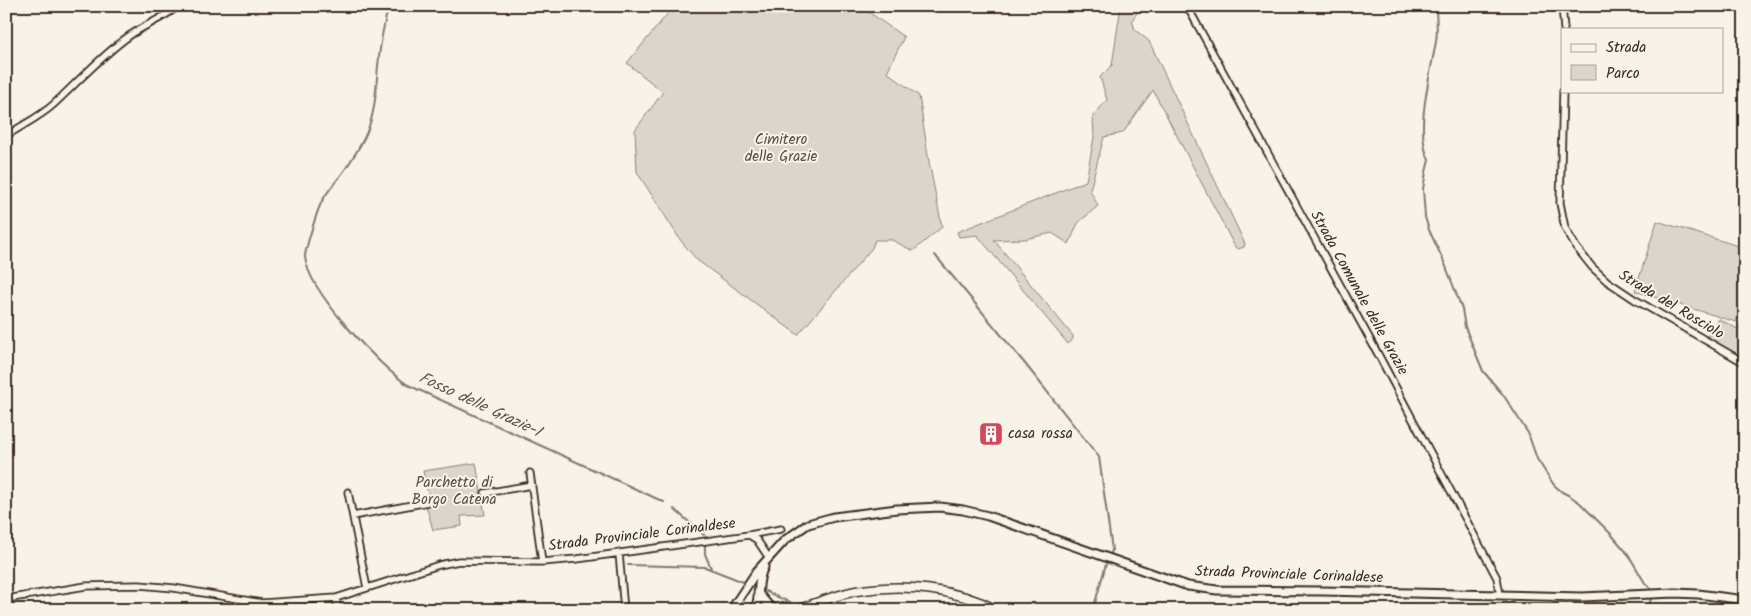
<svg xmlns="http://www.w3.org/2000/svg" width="1751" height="616" font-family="Kalam,sans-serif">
<rect width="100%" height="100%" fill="#f7f3e8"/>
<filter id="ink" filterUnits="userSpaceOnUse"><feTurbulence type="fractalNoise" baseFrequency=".02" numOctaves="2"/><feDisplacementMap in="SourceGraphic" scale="10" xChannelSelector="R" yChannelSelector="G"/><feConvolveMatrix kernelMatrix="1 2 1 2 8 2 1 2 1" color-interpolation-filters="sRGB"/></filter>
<g filter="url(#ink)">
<path fill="#dbd6cb" stroke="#8b8074" d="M674,6H860L904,37L887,72L919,96L929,162L942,227L913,251L892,240H875L872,248L798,335L697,260L681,241L637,172L635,130L663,92L627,63Z
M1121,6H1142L1132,20L1135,30L1149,41L1245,244L1244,247L1238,249L1235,247L1153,90L1123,133L1104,137L1090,190L1098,206L1078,223L1069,244L1052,233L1025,239L994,240L1073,336V339L1068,344L977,235L959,237L957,232L1086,181L1094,137L1093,116L1107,100L1100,77L1112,65Z
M1657,221L1745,248V294L1736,322L1635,291Z
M1745,317V359L1707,337L1719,319L1738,329Z
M476,463L485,515L461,516L462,526L433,530L426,505L430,503L423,471Z"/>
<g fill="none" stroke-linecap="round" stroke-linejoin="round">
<path stroke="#84786c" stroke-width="2" d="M389,6C383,25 380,46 378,66C376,86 376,107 369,126C365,140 350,163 341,175C334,184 326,193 321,203C317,212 305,249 305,257C308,291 380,367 408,385L664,502
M1436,6C1436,18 1438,30 1436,41C1431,73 1414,131 1429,160L1426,172L1423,189L1425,217L1429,230L1445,264L1462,309L1465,327L1483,371L1504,396L1528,433L1537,459L1554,485L1562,492L1570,496L1580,503L1611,534L1628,554L1645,583L1652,590
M935,255L1026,365L1099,457L1112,550L1111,554
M674,509L704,535
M705,544V554L711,568
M628,565L705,567L746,583
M765,591L791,603
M1093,610L1106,564
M1647,610L1651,599"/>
<defs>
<path id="minor" d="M1187,6L1378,354L1497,578L1500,595
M1562,6L1564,29
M1563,91L1560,203L1565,228L1576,247L1592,267L1607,281L1634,299L1745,363
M6,136C22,125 40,117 54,104C79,81 101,56 129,36C144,25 163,19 178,6
M530,473L542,562
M348,492L367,588
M485,493L532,485
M353,516L428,502
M749,535L757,540L769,558
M619,553L624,610
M336,598L338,610
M6,599L86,586L139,585L174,588L262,603L336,598L439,565L459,561L542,562L577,559L749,535L781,529"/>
<path id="tertiary" d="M758,593L770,607L777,610
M731,610L757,571L785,540L808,524L834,517L897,509L940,507L963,510L988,516L1188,586L1217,590L1323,591L1582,597L1675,593L1698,594L1745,600
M755,610C761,596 756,580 764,567"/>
<path id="secondary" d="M797,610C816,603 836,595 856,591C902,583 955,588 997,610"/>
</defs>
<use href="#minor" stroke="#3b2a1e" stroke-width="9"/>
<use href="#tertiary" stroke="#3b2a1e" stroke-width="11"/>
<use href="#secondary" stroke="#3b2a1e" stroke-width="11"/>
<use href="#minor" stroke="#f7f3e8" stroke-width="5.5"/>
<use href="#tertiary" stroke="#f7f3e8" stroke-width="7"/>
<use href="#secondary" stroke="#f7f3e8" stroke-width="8"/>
</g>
</g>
<defs>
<symbol id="building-square" viewBox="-11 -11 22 22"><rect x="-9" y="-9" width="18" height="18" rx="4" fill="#d1495b" stroke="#f7f3e8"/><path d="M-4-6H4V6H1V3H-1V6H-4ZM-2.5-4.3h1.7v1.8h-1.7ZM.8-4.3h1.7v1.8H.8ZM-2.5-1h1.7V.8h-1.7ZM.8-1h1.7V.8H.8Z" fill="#fff"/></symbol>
</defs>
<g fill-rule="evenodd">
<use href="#building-square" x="977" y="420" width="28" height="28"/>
</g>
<g text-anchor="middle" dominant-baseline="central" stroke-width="4" stroke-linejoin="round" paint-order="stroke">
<g font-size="15" fill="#5b4c41" stroke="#f7f3e8">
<text x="781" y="140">Cimitero<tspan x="781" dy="17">delle Grazie</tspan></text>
<text x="454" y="483">Parchetto di<tspan x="454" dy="17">Borgo Catena</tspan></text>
</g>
<g font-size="15" fill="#3b2a1e" stroke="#f7f3e8">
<text transform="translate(1359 293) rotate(61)">Strada Comunale delle Grazie</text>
<text transform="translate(1671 305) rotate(31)">Strada del Rosciolo</text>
<text transform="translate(642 535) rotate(-7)">Strada Provinciale Corinaldese</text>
<text transform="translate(1289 575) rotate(2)">Strada Provinciale Corinaldese</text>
</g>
<g font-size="15" fill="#3b2a1e" stroke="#f7f3e8" text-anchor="start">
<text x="1008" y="434">casa rossa</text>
</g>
<g font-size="16" font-style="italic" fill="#5f5145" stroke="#f7f3e8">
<text transform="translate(480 405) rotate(25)">Fosso delle Grazie-1</text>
</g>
</g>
<rect width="1751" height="616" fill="none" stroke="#f7f3e8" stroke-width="25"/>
<rect x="12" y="12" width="1726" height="591" fill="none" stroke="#3b2a1e" stroke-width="2" filter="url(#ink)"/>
<rect x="1561" y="28" width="162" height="65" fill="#f7f3e8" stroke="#aca397"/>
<rect x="1571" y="44" width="25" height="8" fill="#f7f3e8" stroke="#aca397"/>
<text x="1606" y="52" font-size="15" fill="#3b2a1e">Strada</text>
<rect x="1571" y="65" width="25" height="15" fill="#dbd6cb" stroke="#aca397"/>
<text x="1606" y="78" font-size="15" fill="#3b2a1e">Parco</text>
</svg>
